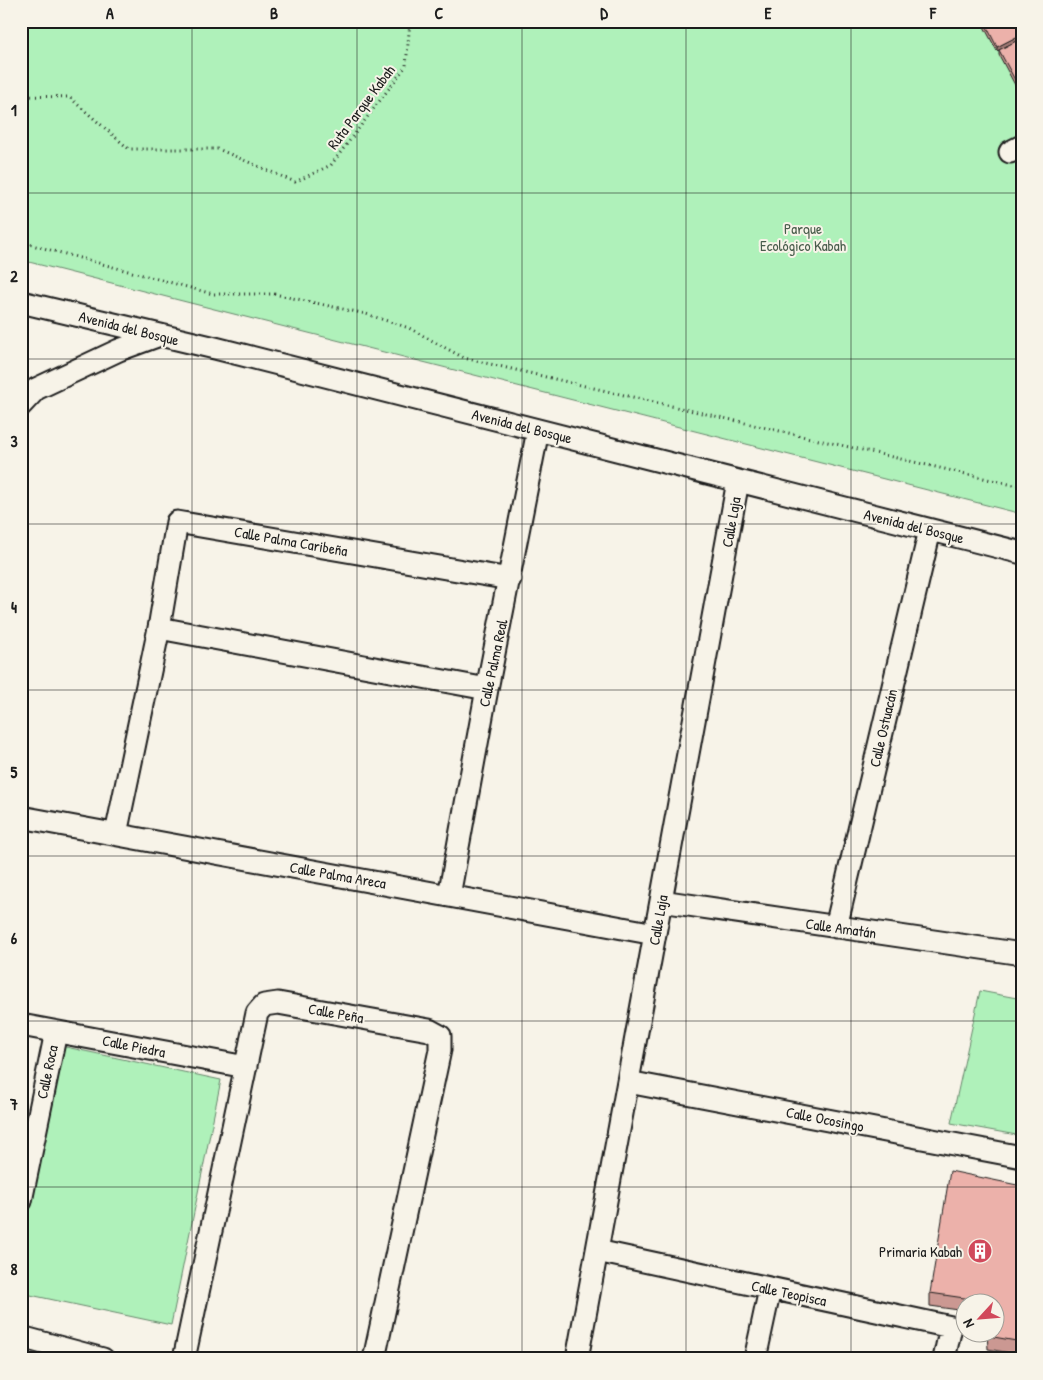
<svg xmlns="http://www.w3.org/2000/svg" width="1043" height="1380" font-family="'Patrick Hand',sans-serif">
<rect width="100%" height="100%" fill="#f7f3e8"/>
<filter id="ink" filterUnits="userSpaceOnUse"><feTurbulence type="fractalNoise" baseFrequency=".02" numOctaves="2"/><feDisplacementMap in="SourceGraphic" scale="10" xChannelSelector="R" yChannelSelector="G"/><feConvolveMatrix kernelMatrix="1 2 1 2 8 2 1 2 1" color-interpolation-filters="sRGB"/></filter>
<g filter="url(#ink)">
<path fill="#aff1ba" stroke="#66866b" d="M21,21H1022V514L21,260Z
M980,991L1022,999V1136L951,1123Z
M61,1046L221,1080L171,1325L21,1293V1238Z"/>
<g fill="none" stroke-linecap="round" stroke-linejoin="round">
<defs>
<path id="minor" d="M1010,152L1022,146
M21,302L215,348L1022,553
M21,405L36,389L119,350L160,335
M159,628L487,689
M21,817L655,934
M116,834L159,628L177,522L510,579
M449,896L487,689L538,430
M661,901L1022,954
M836,927L930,530
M21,1025L246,1067
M628,1082L1022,1157
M21,1201L56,1032
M597,1251L951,1327L944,1359
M21,1337L103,1359
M184,1359L257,1013L264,1005L278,1003L429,1030L440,1036V1050L374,1359
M577,1359L738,481
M755,1359L770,1289"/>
</defs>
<use href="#minor" stroke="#1c1c1c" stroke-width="25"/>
<path stroke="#1c1c1c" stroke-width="3" stroke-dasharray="1 4" stroke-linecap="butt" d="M21,84L26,95
M21,96L69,97L129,149H218L295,182L331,165L406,66L410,21
M21,242L213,294H274L366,314L409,328L464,358L1022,487"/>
<use href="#minor" stroke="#f7f3e8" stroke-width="21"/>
</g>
<path fill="#cb9892" stroke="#1c1c1c" d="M981,21H1022V98L999,55V50L997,51Z
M1022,1186V1355L988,1349L987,1332H996V1302H966V1311L930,1306V1293Z"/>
<path fill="#a57c77" stroke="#1c1c1c" d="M1022,34V38L997,51V47Z"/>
<path fill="#ecb1aa" stroke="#1c1c1c" d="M984,21H1022V34L997,47Z
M1022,38V93L999,50Z
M950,1171L1022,1186V1342L988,1336V1332H996V1302H985V1301L930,1293Z"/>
</g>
<path fill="none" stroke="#1c1c1c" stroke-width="1" stroke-opacity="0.55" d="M192,21V1359M357,21V1359M522,21V1359M686,21V1359M851,21V1359M21,193H1022M21,359H1022M21,524H1022M21,690H1022M21,856H1022M21,1021H1022M21,1187H1022"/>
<defs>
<symbol id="building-disc" viewBox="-11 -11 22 22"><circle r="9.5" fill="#d1495b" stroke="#f7f3e8"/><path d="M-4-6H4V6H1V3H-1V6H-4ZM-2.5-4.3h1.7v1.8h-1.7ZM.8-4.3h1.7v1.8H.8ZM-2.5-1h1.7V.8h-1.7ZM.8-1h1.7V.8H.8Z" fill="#fff"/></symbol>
</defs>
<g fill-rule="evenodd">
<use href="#building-disc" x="966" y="1237" width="28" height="28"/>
</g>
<g text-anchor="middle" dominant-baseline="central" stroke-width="4" stroke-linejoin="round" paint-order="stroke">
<g font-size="15" fill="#1c1c1c" stroke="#f7f3e8">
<text transform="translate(361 107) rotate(-53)">Ruta Parque Kabah</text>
<text transform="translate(129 328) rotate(14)">Avenida del Bosque</text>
<text transform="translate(522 426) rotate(14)">Avenida del Bosque</text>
<text transform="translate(731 522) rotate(-80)">Calle Laja</text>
<text transform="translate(914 526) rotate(14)">Avenida del Bosque</text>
<text transform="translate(291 541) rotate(10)">Calle Palma Caribeña</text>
<text transform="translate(493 663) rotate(-78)">Calle Palma Real</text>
<text transform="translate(883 728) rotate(-77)">Calle Ostuacán</text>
<text transform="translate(338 875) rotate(10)">Calle Palma Areca</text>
<text transform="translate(658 920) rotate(-80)">Calle Laja</text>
<text transform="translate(841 928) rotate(8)">Calle Amatán</text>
<text transform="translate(336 1013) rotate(10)">Calle Peña</text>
<text transform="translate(134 1046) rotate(11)">Calle Piedra</text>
<text transform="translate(47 1072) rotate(-78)">Calle Roca</text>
<text transform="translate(825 1119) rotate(11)">Calle Ocosingo</text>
<text transform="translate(789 1293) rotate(12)">Calle Teopisca</text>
</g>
<g font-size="15" fill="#485c4b" stroke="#f7f3e8">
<text x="803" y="228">Parque<tspan x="803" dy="17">Ecológico Kabah</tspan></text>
</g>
<g font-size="15" fill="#1c1c1c" stroke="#f7f3e8" text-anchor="end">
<text x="962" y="1251">Primaria Kabah</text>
</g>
</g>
<rect width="1043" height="1380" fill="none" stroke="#f7f3e8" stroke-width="55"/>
<g transform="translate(980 1318) rotate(244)"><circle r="24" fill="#f7f3e8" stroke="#9f9d96"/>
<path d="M0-4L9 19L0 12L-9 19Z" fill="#d1495b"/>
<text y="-8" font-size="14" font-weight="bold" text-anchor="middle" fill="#1c1c1c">N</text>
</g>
<rect x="28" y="28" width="988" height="1324" fill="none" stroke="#1c1c1c" stroke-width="2"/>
<g font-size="16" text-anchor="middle" font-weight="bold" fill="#1c1c1c">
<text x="110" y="19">A</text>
<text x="274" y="19">B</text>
<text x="439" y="19">C</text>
<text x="604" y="19">D</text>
<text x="768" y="19">E</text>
<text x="933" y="19">F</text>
<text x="14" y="116">1</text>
<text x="14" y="282">2</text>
<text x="14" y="447">3</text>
<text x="14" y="613">4</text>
<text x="14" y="778">5</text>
<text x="14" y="944">6</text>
<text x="14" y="1110">7</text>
<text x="14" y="1275">8</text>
</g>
</svg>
